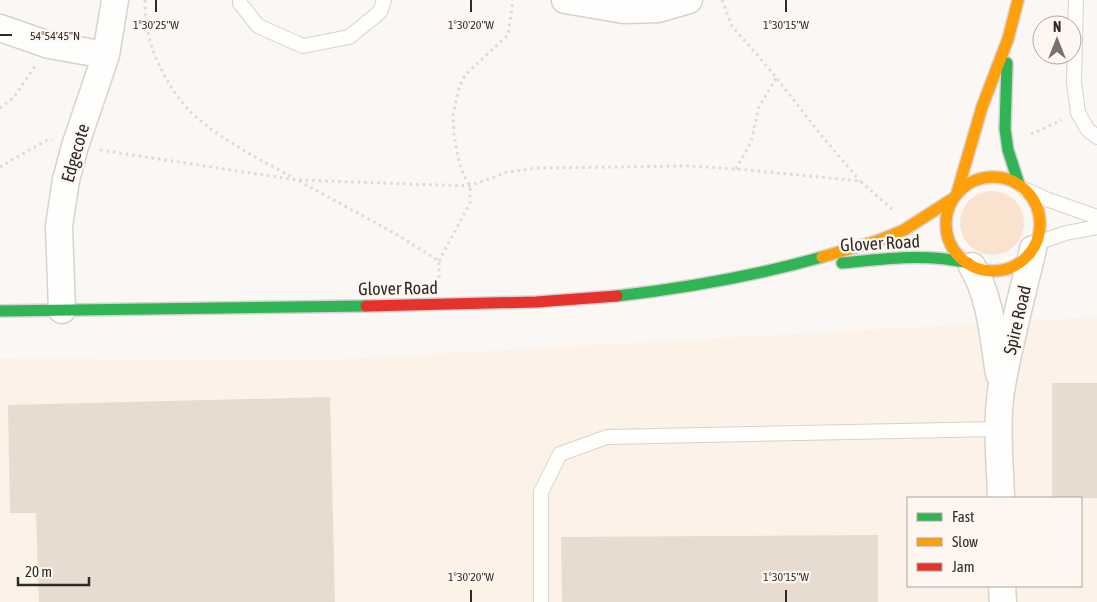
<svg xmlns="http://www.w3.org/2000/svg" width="1097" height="602" font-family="'Asap Condensed',sans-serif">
<rect width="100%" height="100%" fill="#fbf7f4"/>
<path fill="#fdf2e7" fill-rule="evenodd" d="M1097,317V602H0V358L306,361ZM908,498H1081V586H908Z"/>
<path fill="#f9e3ce" d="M960 223a32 32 0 1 1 64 0a32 32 0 1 1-64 0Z"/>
<path fill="#e8dcd0" d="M1052,383H1097V498H1052Z
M330,397L335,602H39L36,513H10L8,405Z
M878,535V602H562L561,537Z"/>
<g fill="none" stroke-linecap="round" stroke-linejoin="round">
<defs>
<path id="lane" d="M240,0V3L258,26L303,46L349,37L380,12L384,0
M1076,0L1074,82L1078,113L1088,130L1097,137
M1026,190L1046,199L1097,217
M1037,243L1066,233L1097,227
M541,602V492L560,454L607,437L999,429"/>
<path id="street" d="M565,0L624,10L658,9L689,0
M0,28L49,45L106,55
M972,266C991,298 993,337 999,374
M62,310L59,226L66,180L75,146L106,55L115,0
M1001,498C1000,463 996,426 1001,391C1009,343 1022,296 1033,249
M1002,586L1003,602"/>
<path id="fast" d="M1007,63L1005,129L1008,150L1019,184
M842,263C885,259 926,253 968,263
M617,296C687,288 755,276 822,257
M0,311L366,306"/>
<path id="slow" d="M946 224a47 47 0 1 1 94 0a47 47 0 1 1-94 0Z
M957,193L982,107L1008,39L1018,0
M822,257L877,241L904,230L954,198"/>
<path id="jam" d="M366,306L536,302L617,296"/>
</defs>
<use href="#lane" stroke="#d6d2cf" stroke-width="16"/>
<use href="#street" stroke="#d6d2cf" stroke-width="29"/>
<use href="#fast" stroke="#d6d2cf" stroke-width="14"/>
<use href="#slow" stroke="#d6d2cf" stroke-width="14"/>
<use href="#jam" stroke="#d6d2cf" stroke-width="14"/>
<path stroke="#dcdbda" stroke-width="3" stroke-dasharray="2.5 4" stroke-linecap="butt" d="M145,0C145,22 148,40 157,60C164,76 173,92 185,106C211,135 259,159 294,178
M722,0L732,26L771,71L821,135L860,181
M0,108L14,97L35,66
M1031,134L1062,120
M100,150L297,180L470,186L507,172L539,168L689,166L736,169L860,181L892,209
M0,167L47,140L52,141
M736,169L751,142L759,107L776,78
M299,181L396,234L439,261V281
M439,261L470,203V186L464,176L459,162L454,135L453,115L459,88L465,75L508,35L513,0"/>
<use href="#lane" stroke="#fefefd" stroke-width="14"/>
<use href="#street" stroke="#fefefd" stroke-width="26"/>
<use href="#fast" stroke="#30b455" stroke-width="11"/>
<use href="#slow" stroke="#ff9f0a" stroke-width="11"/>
<use href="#jam" stroke="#e5322d" stroke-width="11"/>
</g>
<path fill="none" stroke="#2f2b27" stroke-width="2" d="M156,0V12M471,0V12M786,0V12M0,35H12M471,590V602M786,590V602"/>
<g text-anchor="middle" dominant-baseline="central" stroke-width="4.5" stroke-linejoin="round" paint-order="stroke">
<g font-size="18" fill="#2f2b27" stroke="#fef7f1">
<text transform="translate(75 153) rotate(-74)">Edgecote</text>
<text transform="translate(880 243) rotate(-3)">Glover Road</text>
<text transform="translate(398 288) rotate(-1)">Glover Road</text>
<text transform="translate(1017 320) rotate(-77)">Spire Road</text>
</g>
</g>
<g font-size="12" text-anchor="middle" fill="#2f2b27" stroke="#fef7f1" stroke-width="4.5" stroke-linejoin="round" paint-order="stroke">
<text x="156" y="29">1°30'25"W</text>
<text x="471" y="29">1°30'20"W</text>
<text x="786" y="29">1°30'15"W</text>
<text x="55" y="40">54°54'45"N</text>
<text x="471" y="581">1°30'20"W</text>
<text x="786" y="581">1°30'15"W</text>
</g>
<rect x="907" y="497" width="175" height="90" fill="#fef7f1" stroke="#aba5a0"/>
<rect x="917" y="513" width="25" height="8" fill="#30b455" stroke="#aba5a0"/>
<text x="952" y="522" font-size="15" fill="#2f2b27">Fast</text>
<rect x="917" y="538" width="25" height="8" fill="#ff9f0a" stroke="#aba5a0"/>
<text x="952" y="547" font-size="15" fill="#2f2b27">Slow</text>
<rect x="917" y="563" width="25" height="8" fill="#e5322d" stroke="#aba5a0"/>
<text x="952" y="572" font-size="15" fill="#2f2b27">Jam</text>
<g transform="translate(1057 40)"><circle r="24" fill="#fef7f1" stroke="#aba5a0"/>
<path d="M0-4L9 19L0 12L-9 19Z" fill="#76726f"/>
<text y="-8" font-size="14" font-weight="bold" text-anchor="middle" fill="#2f2b27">N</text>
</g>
<path d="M18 577v8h71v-8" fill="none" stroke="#2f2b27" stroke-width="2.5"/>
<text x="25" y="577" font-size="15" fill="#2f2b27" stroke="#fef7f1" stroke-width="4" paint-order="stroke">20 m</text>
</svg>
